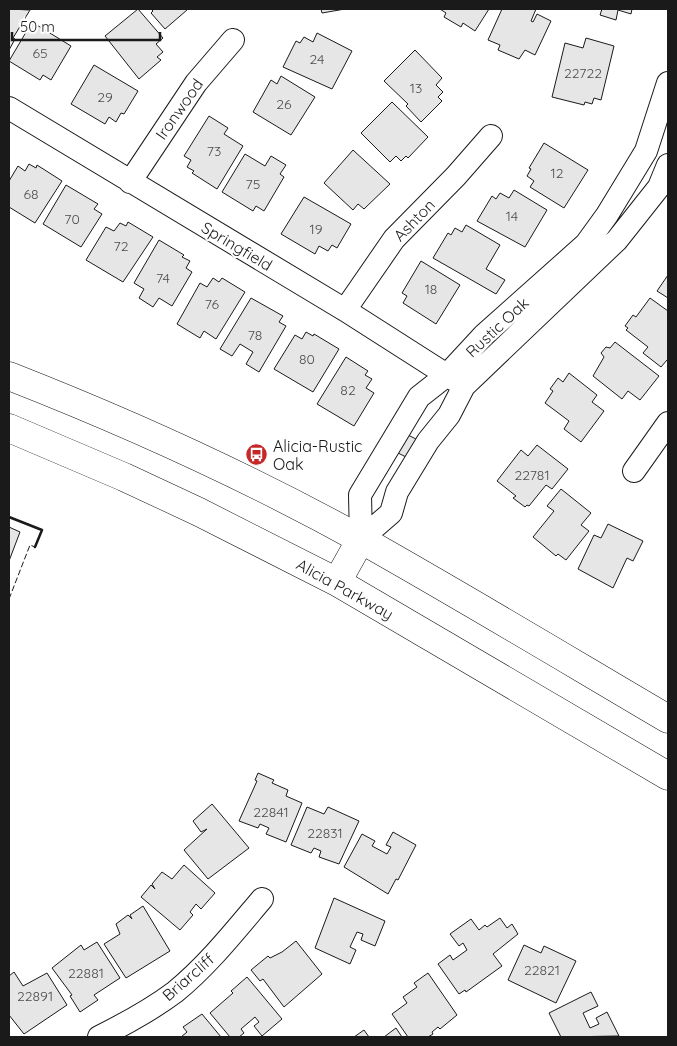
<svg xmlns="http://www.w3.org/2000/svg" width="677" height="1046" font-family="Quicksand,sans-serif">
<rect width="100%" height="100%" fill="#fff"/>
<path fill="#e6e6e6" stroke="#1a1a1a" d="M9,9L30,10L13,38L15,39L9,50Z
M138,9L163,38L156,44L163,52L157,57L161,60L139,79L105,36Z
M151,9H186L187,10L165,29L151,13L153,11Z
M321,9H345L322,13Z
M440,9H489L475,31L463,23L461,27L444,17L446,13Z
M502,9H536L531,21L533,22L537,14L551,21L535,55L525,50L519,59L498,50L500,45L488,40Z
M602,9H632L631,14L618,10L616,20L600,15Z
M32,22L71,46L51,80L43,75L40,80L9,61Z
M317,33L352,51L332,89L283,67L296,41L300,43L304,37L313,42Z
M586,38L614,46L601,100L594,98L592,104L585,102L584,105L552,97L565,43L583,48Z
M415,50L442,78L436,85L443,92L438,97L442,101L421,122L406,106L408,104L384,81Z
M94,65L138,91L124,114L121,113L116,122L109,117L105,124L71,104Z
M281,76L315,97L291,135L253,112L271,80L277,84Z
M392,102L428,137L408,158L406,156L401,161L396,156L390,162L361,133Z
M209,116L228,128L224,134L243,146L217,189L192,173L194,171L187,167L191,160L184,156Z
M544,143L588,170L564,208L530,187L534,181L527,176L531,169L529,168Z
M353,150L390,184L364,209L358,204L353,210L324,183Z
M245,154L265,166L271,156L286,165L280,174L284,177L264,211L256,206L253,211L222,192Z
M29,164L36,168L37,165L62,181L35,223L9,207V181L18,166L25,171Z
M66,185L98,204L94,209L102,214L81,247L43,224Z
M514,190L547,210L525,247L477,221L492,196L496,199L500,193L509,198Z
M304,197L351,224L337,248L332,245L328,251L319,246L315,254L281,234Z
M128,222L153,237L123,282L86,260L106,227L114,231L120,223L126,226Z
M466,225L500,245L486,269L505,280L496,294L433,258L448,233L451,235L455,228L462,232Z
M159,240L184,255L182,257L190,261L186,268L192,272L172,306L159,298L153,307L139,298L144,289L134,283Z
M421,261L460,285L436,324L403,303L407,296L402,293Z
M668,275V298L657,291Z
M213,278L219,282L222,278L245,292L216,339L204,331L200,338L177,324L200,283L207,287Z
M251,298L283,316L279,322L286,326L259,372L246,364L253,352L240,344L232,356L220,349Z
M650,298L668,311V361L667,360L661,367L643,353L648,347L626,330L628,328L625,326L633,315L636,317Z
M306,332L313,336L314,334L339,349L313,392L274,369L295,335L302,339Z
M615,342L659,376L640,400L628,391L622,399L593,376L604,357L601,353L606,347L610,348Z
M346,357L368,371L365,375L372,379L366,388L374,393L354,426L317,404Z
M569,373L597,395L592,402L604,411L581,442L564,429L569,421L545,403L553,391L550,389L558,378L563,382Z
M408,435L418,440L408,458L398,453Z
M537,445L568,469L552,489L546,485L529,506L527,505L525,507L513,498L516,496L497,481L521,450L528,456Z
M561,489L591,513L581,525L589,531L566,560L558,554L556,556L533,537L554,511L547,506Z
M608,524L643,541L633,561L627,558L613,588L578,569L594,535L601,538Z
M9,527L20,532L9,561Z
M258,773L274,780L272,783L288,790L286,796L302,803L286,842L266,834L269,828L260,824L258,828L239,821L257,781L255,780Z
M212,804L249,848L208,879L184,850L207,829L201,832L193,821Z
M307,807L324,814L328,807L359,821L339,864L319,857L321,851L314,848L311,853L291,845Z
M393,832L416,845L398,880L396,879L388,894L344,867L362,834L375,841L372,846L387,854L391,847L386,845Z
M184,865L215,893L201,909L196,904L190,912L193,915L180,930L141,897L151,885L155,889L152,884L162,872L172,879Z
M334,898L385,921L375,946L361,940L363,934L357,932L350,947L356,950L350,964L315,948Z
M143,906L170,951L126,978L104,944L120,934L116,924L128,915L132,919L130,915Z
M500,918L507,928L512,924L518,934L493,954L502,966L466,992L465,990L459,994L438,964L450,955L453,960L467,950L463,943L459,946L450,934L471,919L479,930L485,925L487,927Z
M296,941L322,974L284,1007L263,979L260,981L251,970L268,956L270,958L282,952Z
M97,942L120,978L94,995L98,1000L80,1012L70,996L72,995L52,968L81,945L84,950Z
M524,945L541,953L544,946L576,961L556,1003L508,980Z
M14,972L23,986L47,973L67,1005L24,1034L9,1015V976Z
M428,973L457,1015L440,1029L438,1027L432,1032L433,1034L428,1037H408L392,1014L407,1003L403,997L417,987L414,983Z
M247,977L282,1019L262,1036L254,1026L259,1022L255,1017L241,1029L244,1033L239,1037H230L210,1013L233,993L231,991Z
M591,992L598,1006L583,1013L590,1028L599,1024L596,1018L607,1012L619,1036L561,1037L549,1013Z
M202,1014L221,1037H181L187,1032L183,1027Z
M396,1028L402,1037H384Z
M364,1030L369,1037H354Z"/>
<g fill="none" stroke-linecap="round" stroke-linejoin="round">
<defs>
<path id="minor" d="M9,108L345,310L464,386
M130,182L196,83L233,40
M345,310L394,239L456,176L491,136
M634,471L668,423
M361,539L360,495L419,397L447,375L484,335L586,244L607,215L646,151L668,83
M361,539L391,513L397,492L428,441L449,415L464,386L617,240L659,187L668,165
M99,1037C125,1024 151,1010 175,992C208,965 234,932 262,899"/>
<path id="major" d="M9,376C129,423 248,477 362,540C465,598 566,659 668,719
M9,428L124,477L199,512L337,582L668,776
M337,582L361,539"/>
</defs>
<use href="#minor" stroke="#1a1a1a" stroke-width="24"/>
<use href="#major" stroke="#1a1a1a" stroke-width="29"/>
<use href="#minor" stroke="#fff" stroke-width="22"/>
<use href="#major" stroke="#fff" stroke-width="28"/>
<path stroke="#1a1a1a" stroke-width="1" stroke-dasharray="6 2.5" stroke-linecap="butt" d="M9,599L30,545L35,547"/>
<path stroke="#1a1a1a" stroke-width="2.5" d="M9,517L42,530L35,547"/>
</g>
<defs>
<symbol id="bus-disc" viewBox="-11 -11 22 22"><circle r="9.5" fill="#c62828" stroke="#fff"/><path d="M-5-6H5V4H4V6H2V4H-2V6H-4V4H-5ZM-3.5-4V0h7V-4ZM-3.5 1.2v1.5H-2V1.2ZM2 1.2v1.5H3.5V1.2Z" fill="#fff"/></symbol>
</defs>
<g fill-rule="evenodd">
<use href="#bus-disc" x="244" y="442" width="25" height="25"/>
</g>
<g text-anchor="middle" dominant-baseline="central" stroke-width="4" stroke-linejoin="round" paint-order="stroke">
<g font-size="14" fill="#4d4d4d">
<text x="40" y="53">65</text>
<text x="317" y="59">24</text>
<text x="583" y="73">22722</text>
<text x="416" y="88">13</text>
<text x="105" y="97">29</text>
<text x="284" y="104">26</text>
<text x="214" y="151">73</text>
<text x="557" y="173">12</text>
<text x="253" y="184">75</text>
<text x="31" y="194">68</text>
<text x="512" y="216">14</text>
<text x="72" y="219">70</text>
<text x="316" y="229">19</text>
<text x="121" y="246">72</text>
<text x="163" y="278">74</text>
<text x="431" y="289">18</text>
<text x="212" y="304">76</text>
<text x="255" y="335">78</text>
<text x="307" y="359">80</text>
<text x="348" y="390">82</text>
<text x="532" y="475">22781</text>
<text x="271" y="812">22841</text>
<text x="325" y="833">22831</text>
<text x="542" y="970">22821</text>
<text x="86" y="973">22881</text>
<text x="35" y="996">22891</text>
</g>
<g font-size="16" fill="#1a1a1a" stroke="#fff">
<text transform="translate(179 109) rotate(-55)">Ironwood</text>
<text transform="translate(414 220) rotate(-46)">Ashton</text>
<text transform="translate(237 246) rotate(31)">Springfield</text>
<text transform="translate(497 327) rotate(-43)">Rustic Oak</text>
<text transform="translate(345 589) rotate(29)">Alicia Parkway</text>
<text transform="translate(188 977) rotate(-41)">Briarcliff</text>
</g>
<g font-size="16" fill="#1a1a1a" stroke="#fff" text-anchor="start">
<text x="273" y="446">Alicia-Rustic<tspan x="273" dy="18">Oak</tspan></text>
</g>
</g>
<rect width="677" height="1046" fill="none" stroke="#1a1a1a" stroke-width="20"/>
<path d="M12 32v8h148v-8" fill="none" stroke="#1a1a1a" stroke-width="2.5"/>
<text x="20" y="32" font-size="15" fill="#1a1a1a" stroke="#ffffff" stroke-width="4" paint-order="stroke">50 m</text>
</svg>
